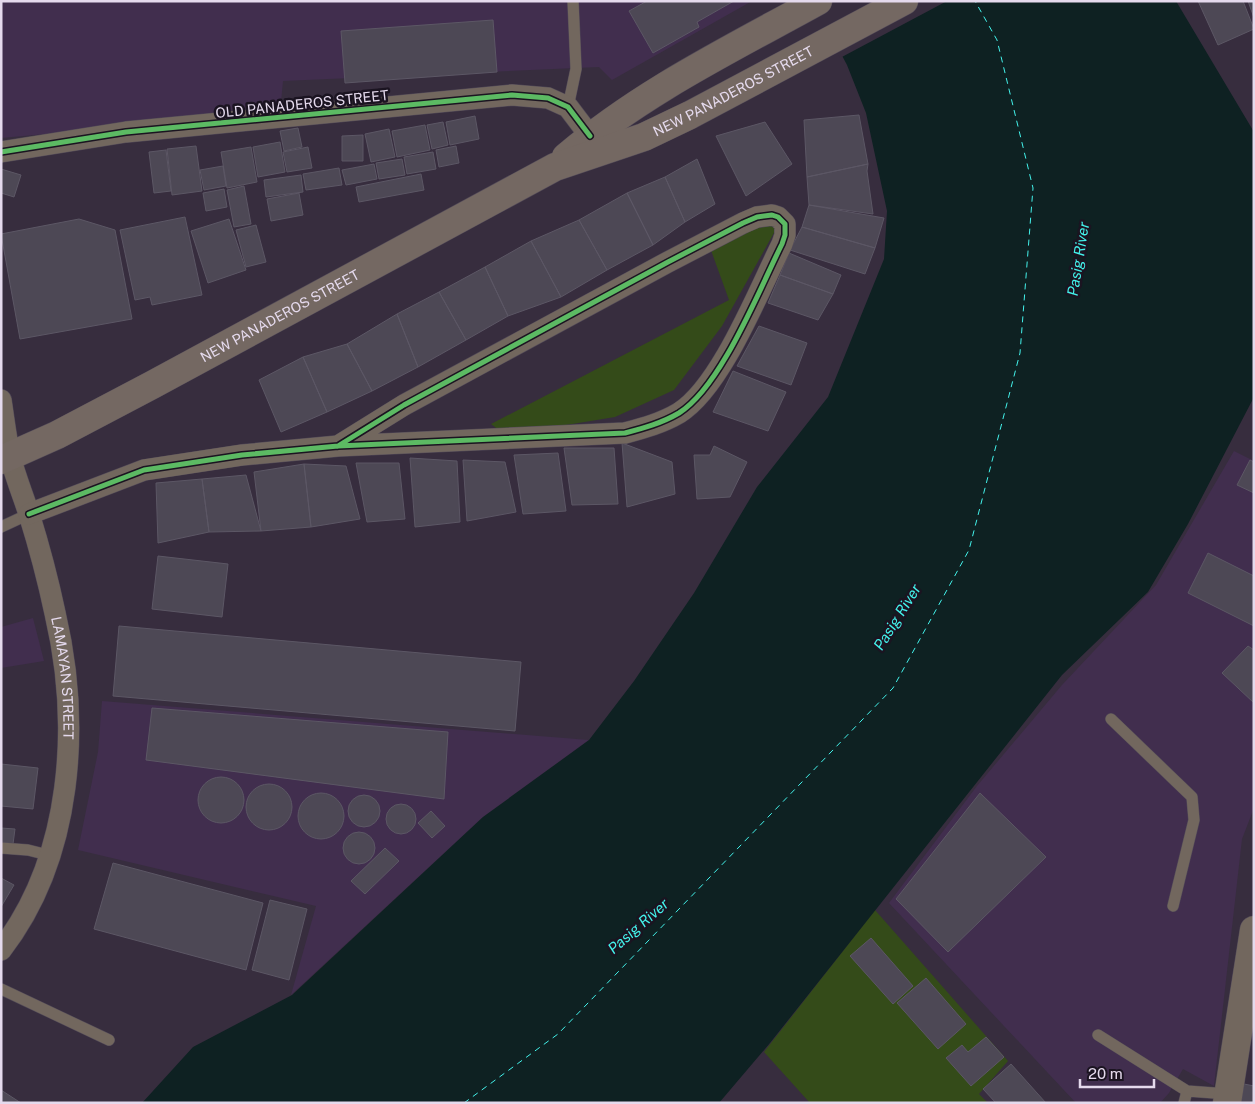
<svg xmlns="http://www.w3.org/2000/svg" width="1255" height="1104" font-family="'Public Sans',sans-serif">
<rect width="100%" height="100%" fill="#372d3e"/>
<path fill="#412e4e" d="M1,1H752L612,80L599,67L283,81L280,113L1,138Z
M1234,451L1254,461V808L1242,839L1214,1086L1183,1069L1169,1093L1160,1103H1076L889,903L977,786L1062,685L1156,585Z
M33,618L44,661L1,668V627Z
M102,701L589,740L483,817L291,995L316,906L78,850L98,752Z"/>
<path fill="#344b19" d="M780,222L722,326L674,390L615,417L505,435L491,424L729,300L708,242Z
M875,910L1008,1061L979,1094L988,1103H810L764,1052Z"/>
<path fill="#0e2122" d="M813,1H1176L1254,132V397L1188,524L1148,592L1062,675L770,1043L719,1103H142L193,1047L292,995L483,817L589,740L634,681L694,593L757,487L828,397L884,259L887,211L866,113L847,65Z"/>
<path fill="#372d3e" d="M811,1H947L840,58Z"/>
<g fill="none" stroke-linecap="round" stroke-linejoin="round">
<path stroke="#43f2eb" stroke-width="1" stroke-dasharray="6 5" stroke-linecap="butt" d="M464,1103L558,1034L893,688L969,550L1020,353L1033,188L997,40L975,1"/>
</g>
<path fill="#4d4855" stroke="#5c5765" d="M647,1H734L697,22L699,27L653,53L629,11Z
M1198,1H1243L1254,29L1218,45Z
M1248,1H1254V18Z
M493,20L497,72L345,83L341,31Z
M859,115L868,164L807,177L804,120Z
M475,116L479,139L450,145L446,122Z
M443,122L448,145L432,149L427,125Z
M765,122L792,164L746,196L716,136Z
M425,125L430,150L397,157L392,131Z
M298,128L302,147L284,151L280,131Z
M389,129L395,157L371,162L365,134Z
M363,135V161H342V136Z
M280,142L285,172L258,177L253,147Z
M196,146L202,191L172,195L167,149Z
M456,146L459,163L439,167L436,150Z
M251,147L257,182L227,188L221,152Z
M308,147L312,168L287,172L283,152Z
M166,150L171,191L154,193L149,152Z
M433,152L436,169L407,174L404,157Z
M402,159L405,175L379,179L376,163Z
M697,159L715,204L685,222L665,177Z
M374,164L377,179L346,185L342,170Z
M868,164L867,171L873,214L809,205L807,177Z
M223,166L226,186L204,190L200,170Z
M339,168L342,185L306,190L303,174Z
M1,169L21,175L14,197L1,193Z
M421,174L424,190L359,202L356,187Z
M301,175L303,192L266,197L264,180Z
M665,177L685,222L653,245L627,193Z
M244,186L251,224L234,227L227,190Z
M224,189L227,207L206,211L203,193Z
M299,193L303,215L271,221L267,199Z
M627,193L653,245L607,270L579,220Z
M809,205L884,218L875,248L802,227Z
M185,217L202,295L152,305L150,297L135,300L120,230Z
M79,219L115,230L132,319L20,339L1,234Z
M229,219L246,270L208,283L191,231Z
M579,220L607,270L561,297L531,241Z
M256,225L266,262L246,267L236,230Z
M802,227L875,248L865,274L790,250Z
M531,241L561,297L508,316L485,267Z
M789,253L841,275L833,294L780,275Z
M485,267L508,316L466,340L439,292Z
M780,275L833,294L818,320L768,303Z
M439,292L466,340L418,367L397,314Z
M397,314L418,367L372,391L347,344Z
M759,326L807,343L791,385L737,366Z
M347,344L372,391L327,412L303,357Z
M303,357L327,412L281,432L259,380Z
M733,371L786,392L768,431L713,412Z
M622,443L672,462L675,494L627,507Z
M714,446L747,462L730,497L697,499L694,455H710Z
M564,448H614L618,504L572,505Z
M558,453L566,511L523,514L514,455Z
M410,458L457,461L460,522L415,527Z
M463,460L505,462L516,512L467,521Z
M1250,460L1254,462V493L1237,485Z
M356,463H399L405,519L367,522Z
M304,464L346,466L360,519L311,527Z
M304,464L311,527L261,531L254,472Z
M246,475L261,531L209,532L202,479Z
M202,479L209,532L158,543L156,483Z
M1208,553L1254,576V626L1188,593Z
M158,556L228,564L222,617L152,609Z
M119,626L521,662L515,731L113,696Z
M1248,646L1254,650V703L1222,673Z
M152,708L448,732L444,799L146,760Z
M1,764L38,768L33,809L1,806Z
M198 800a23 23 0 1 1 46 0a23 23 0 1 1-46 0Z
M246 807a23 23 0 1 1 46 0a23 23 0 1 1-46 0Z
M980,793L1046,857L948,952L896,899Z
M298 816a23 23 0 1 1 46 0a23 23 0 1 1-46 0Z
M348 811a16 16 0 1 1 32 0a16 16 0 1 1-32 0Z
M386 819a15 15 0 1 1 30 0a15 15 0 1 1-30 0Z
M431,811L445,826L432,838L418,823Z
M1,828L15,829L13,844L1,842Z
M343 848a16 16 0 1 1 32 0a16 16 0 1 1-32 0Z
M385,848L399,861L365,894L351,881Z
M113,863L263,903L246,970L94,929Z
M1,878L14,885L1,907Z
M270,900L307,909L289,980L252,970Z
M871,938L913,986L893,1004L850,956Z
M926,978L966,1024L938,1049L897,1003Z
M986,1037L1004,1057L971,1086L946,1058L962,1045L968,1052Z
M1011,1064L1046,1103H996L983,1089Z
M1244,1084L1254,1086V1103H1241Z
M1,1090L21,1103H1Z"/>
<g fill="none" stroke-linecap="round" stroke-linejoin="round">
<defs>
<path id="service" d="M568,107L576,69L573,1
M1,527L29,514
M1111,719L1192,797L1194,820L1173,906
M1,848L28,850L52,856
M1,989L109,1040
M1098,1035L1187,1091L1184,1103
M1187,1091L1228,1094"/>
<g id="minor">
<path d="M1,152L126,132L512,95L548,98L568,107L590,136"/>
<path id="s1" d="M1,400C4,419 6,438 10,456C15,476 23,495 29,514C39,546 48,580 55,613C81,724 73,857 1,950"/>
<path d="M29,514L144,470L242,455L338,446L625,433C644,428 662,423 679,413C721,387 759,290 782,244L785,235V224L778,217L772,215L757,217L743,223L668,262L404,405L338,446"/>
</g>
<path id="tertiary" d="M1227,1103L1254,930"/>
<g id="secondary">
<path d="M566,157C642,92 731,49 818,1"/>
<path id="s2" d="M1,460L57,435L152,385L555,167L644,137L690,115L904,1"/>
</g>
</defs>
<use href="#service" stroke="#524a58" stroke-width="12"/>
<use href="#minor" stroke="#524a58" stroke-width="22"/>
<use href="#tertiary" stroke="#524a58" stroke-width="29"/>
<use href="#secondary" stroke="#524a58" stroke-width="29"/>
<use href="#service" stroke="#72675e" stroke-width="11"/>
<use href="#minor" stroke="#72675e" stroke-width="21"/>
<use href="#tertiary" stroke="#72675e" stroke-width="28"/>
<use href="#secondary" stroke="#746862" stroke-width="28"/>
<defs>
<path id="cycleway" d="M1,152L126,132L512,95L548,98L568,107L590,136
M29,514L144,470L242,455L338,446L625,433C644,428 662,423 679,413C721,387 759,290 782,244L785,235V224L778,217L772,215L757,217L743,223L668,262L404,405L338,446"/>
</defs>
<use href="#cycleway" stroke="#1b1421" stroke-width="8"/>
<use href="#cycleway" stroke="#5cba63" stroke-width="5"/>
</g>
<g text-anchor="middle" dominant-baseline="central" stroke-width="5" stroke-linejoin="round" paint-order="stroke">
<g font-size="14" fill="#e5daed" stroke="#1b1421">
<text stroke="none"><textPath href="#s2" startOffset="821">NEW PANADEROS STREET</textPath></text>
<text transform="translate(302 104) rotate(-6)">OLD PANADEROS STREET</text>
<text stroke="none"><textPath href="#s2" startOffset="314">NEW PANADEROS STREET</textPath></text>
<text stroke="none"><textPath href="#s1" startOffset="286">LAMAYAN STREET</textPath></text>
</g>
<g font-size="15" font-style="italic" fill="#43f2eb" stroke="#1b1421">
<text transform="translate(1078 259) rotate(-81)">Pasig River</text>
<text transform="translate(897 617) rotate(-58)">Pasig River</text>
<text transform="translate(638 926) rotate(-41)">Pasig River</text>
</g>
</g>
<rect width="1255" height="1104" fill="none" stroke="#e5daed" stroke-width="5"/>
<path d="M1080 1079v8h74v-8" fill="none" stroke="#e5daed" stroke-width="2.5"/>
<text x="1088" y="1079" font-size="15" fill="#e5daed" stroke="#1b1421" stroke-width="4" paint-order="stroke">20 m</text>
</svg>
